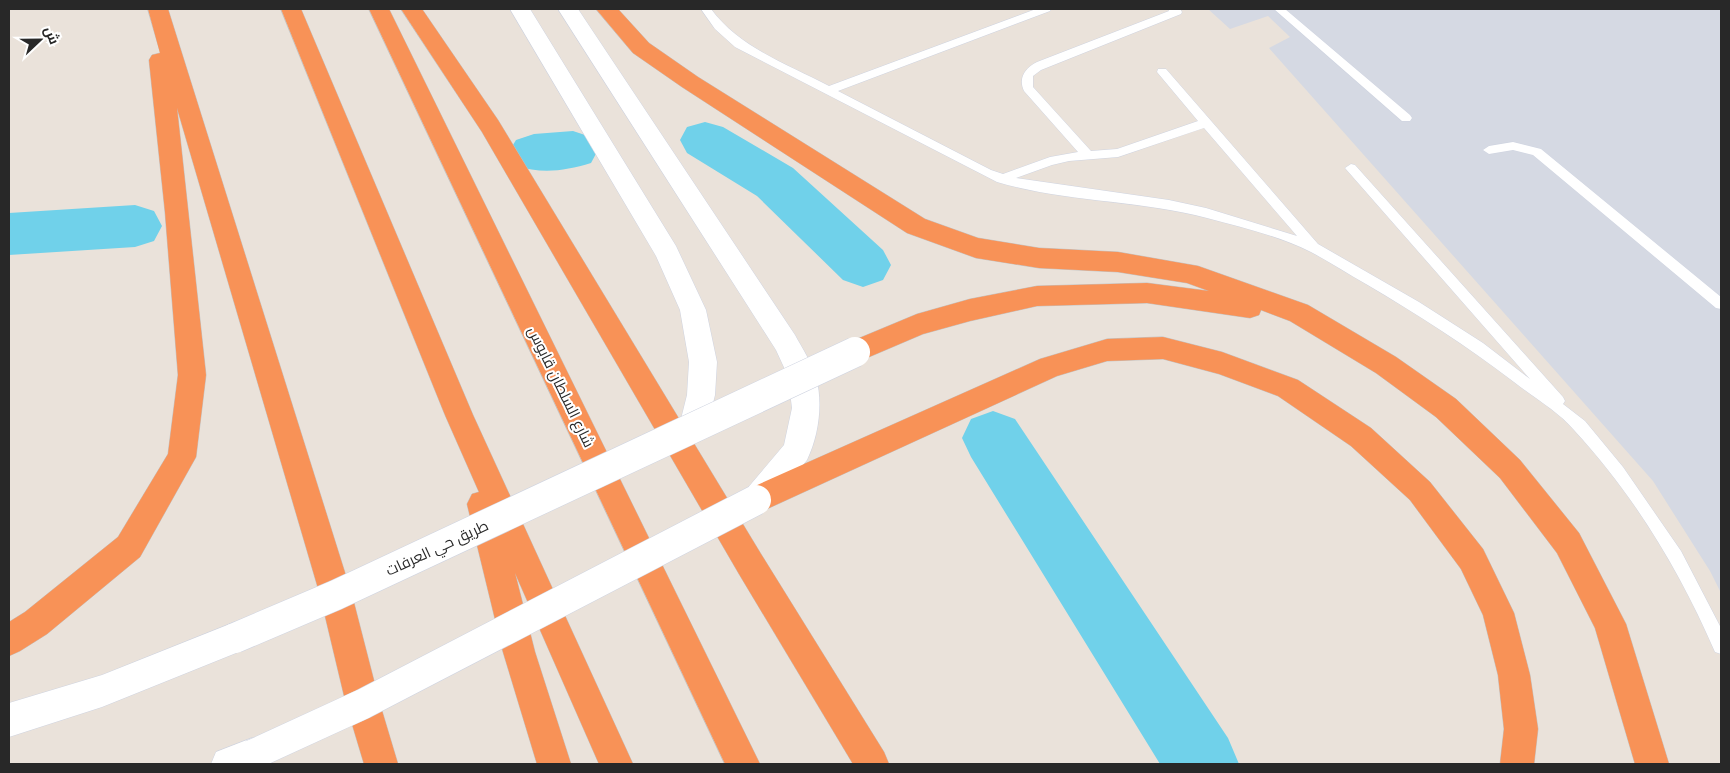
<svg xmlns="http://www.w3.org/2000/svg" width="1730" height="773" font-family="'Varela Round',Cairo,sans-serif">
<rect width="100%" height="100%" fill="#eae2da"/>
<path fill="#d5d9e3" d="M1208,9H1721V593L1710,571L1653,481L1269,48L1290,37L1268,16L1230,29Z"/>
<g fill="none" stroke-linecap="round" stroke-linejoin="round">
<path fill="#70d1ea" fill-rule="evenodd" d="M705,122L723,127L793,168L883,250L891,265L883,280L863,287L843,280L757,196L687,153L680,140L687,127Z
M573,131L591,137L598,150L591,163C565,171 542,174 516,166L508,153L516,140L534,134Z
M135,205L154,211L162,226L154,241L135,247L9,255V213Z
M993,411L1015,419L1228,738L1239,764H1160L971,457L962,438L971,419Z"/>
<defs>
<path id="lane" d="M701,9H711C740,48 787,64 829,86L1036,9H1051L1050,11L838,91L991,170L1003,174L1050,157L1078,152L1024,91C1018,78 1025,68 1037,62L1169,11L1168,9H1180L1182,12L1181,14L1041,70L1033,76V87L1091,151L1117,149L1198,121L1157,72L1158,69H1166L1318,244L1419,302L1483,343L1530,379L1345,168L1351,164L1355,165L1563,397L1565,401L1563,404L1585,421L1623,467L1681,551L1721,628V654L1715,652C1680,571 1634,495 1574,430C1559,412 1533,397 1514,382C1467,346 1417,314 1366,284C1348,274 1330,262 1311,252C1279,236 1241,227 1207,218C1138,200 1064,202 997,182L735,47L715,29ZM1204,128L1297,236L1206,208L1169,200L1016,178L1052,165L1069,161L1118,157Z
M1274,9H1285L1410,115L1412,118L1410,121H1402Z
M1513,142L1541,149L1721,297V309L1716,308L1533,155L1513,150L1489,154L1483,150L1489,146Z"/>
<path id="secondary" d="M510,9H530L676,246L706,310L717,362L715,395L707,427L703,436L693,439L683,436L679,427L687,395L689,362L680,310L656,256Z
M558,9H578L795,335C802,348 812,363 816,377C823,403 819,435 807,460L766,510L756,514L746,510L741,500L746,490L784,445L792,408L788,376L776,350Z
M235,622L246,627L251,638L246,649L102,707L9,737V703L102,675Z
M252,738L264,743L269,755L265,764H211L216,752Z"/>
<path id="highway" d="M148,9H168L352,595L380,704L398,764H364L346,704L320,595L177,108L206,375L196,457L140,557L47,634L20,651L9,656V622L25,612L118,537L168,454L178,375L165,212L149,60L152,55L160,53Z
M281,9H301L473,415L633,764H599L515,573L535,652L571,764H537L503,652L467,504L472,494L479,492L445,415Z
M369,9H389L760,764H725Z
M401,9H422L498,120L761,554L884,752L889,764H853L739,574L482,132Z
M596,9H618L649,43L698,77L925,219L978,238L1039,248L1118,252L1198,266L1308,305L1396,357L1456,399L1520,460L1579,533L1626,624L1669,764H1635L1595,628L1557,553L1500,478L1436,417L1376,373L1290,321L1261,310L1259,315L1250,318L1147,303L1037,306L970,321L923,334L855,363L845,360L842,352L845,344L917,314L970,299L1037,286L1147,283L1209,291L1187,283L1118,272L1039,268L976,258L907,233L682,87L633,53Z
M1163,337L1222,352L1298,380L1371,428L1430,482L1483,549L1514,613L1530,675L1538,729L1534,764H1500L1504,729L1498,675L1483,615L1461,569L1410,500L1351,446L1278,396L1219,374L1163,359L1107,361L1057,376L756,514L746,510L741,500L746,490L1040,359L1107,339Z"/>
</defs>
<use href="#lane" stroke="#cfd4e1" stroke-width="1"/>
<use href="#secondary" stroke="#cfd4e1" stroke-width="1"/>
<use href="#highway" stroke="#c3c3c3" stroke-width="1"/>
<use href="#lane" fill="#fff" fill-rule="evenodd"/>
<use href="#secondary" fill="#fff" fill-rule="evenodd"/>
<use href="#highway" fill="#f89257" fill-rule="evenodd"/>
<defs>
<path id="secondary-bridge" d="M235,638L336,595L855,352
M252,755L363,704L756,500"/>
</defs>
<use href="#secondary-bridge" stroke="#cfd4e1" stroke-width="31" stroke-linecap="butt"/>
<use href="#secondary-bridge" stroke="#fff" stroke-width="30"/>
</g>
<g text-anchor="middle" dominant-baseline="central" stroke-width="4" stroke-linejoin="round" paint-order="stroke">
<g font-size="15" fill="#282828" stroke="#fff">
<text transform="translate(561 387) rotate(64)">شارع السلطان قابوس</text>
<text transform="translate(437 548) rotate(-25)">طريق حي العرفات</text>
</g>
</g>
<rect width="1730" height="773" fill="none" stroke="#282828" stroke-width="20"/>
<g transform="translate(40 40) rotate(68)" stroke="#ffffff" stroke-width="4" paint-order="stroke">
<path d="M0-4L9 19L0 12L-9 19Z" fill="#282828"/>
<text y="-8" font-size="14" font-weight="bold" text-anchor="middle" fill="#282828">ش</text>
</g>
</svg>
